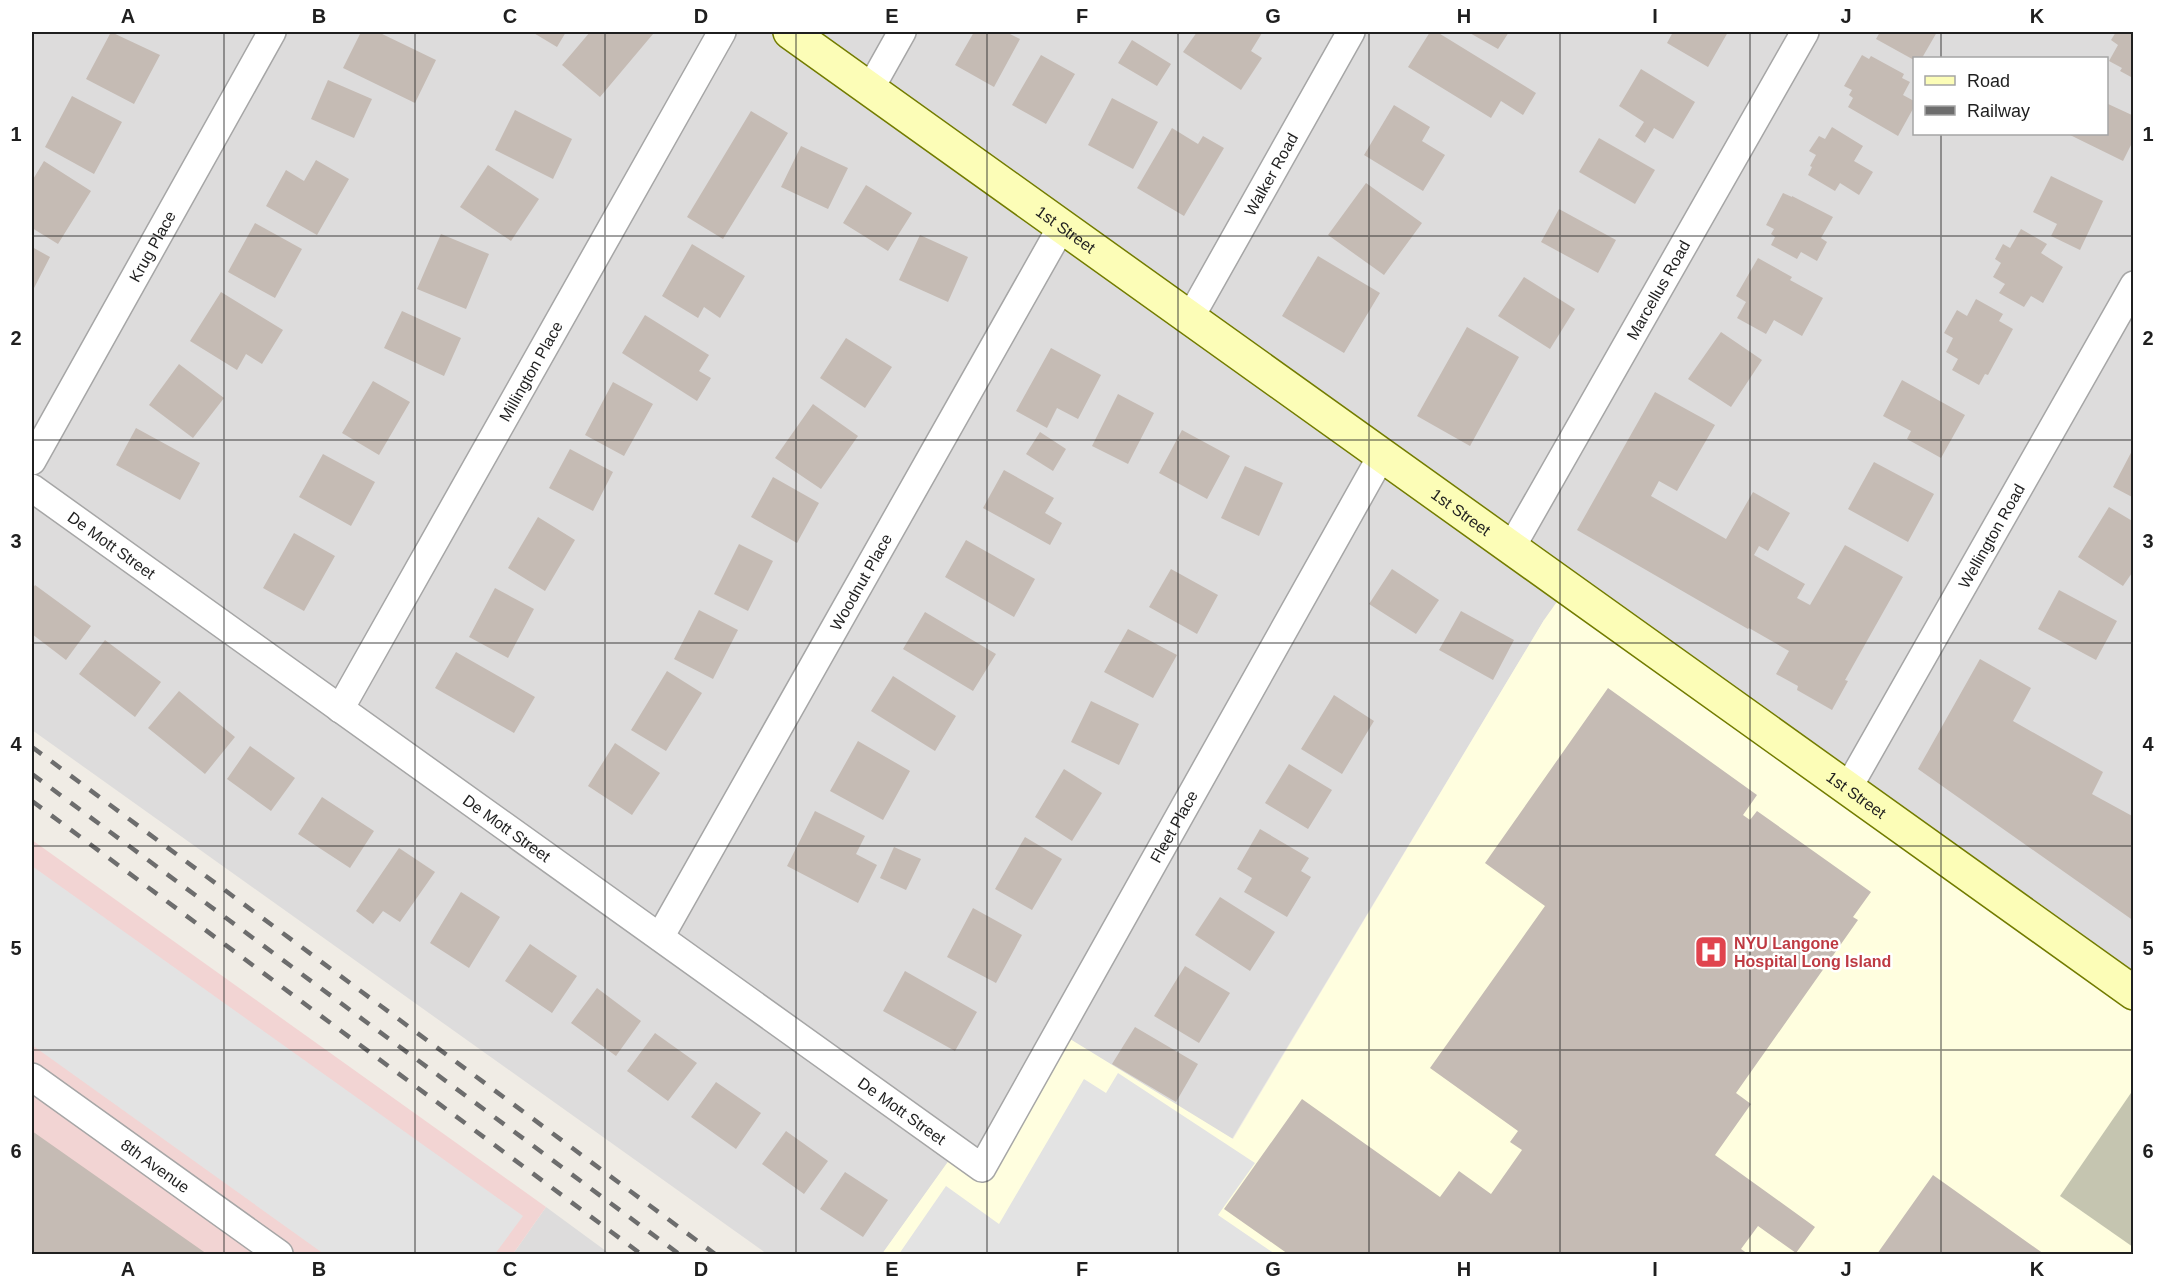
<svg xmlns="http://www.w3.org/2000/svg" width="2165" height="1286" font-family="Helvetica,sans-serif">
<rect width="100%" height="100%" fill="#f0ece5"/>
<path fill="#dddcdc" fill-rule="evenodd" d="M32,32H2133V994L1544,620L1232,1139L1057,1032L982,1168L957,1150L882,1254H767L32,730ZM1914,58H2106V134H1914Z
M546,1207L610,1254H513Z"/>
<path fill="#f2d4d3" d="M32,840L546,1207L513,1254H32Z"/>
<path fill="#fffedf" d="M1566,589L2133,994V1254H882L957,1149L982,1167L1057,1031L1233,1139L1544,620Z"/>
<path fill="#c5c5b0" d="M2133,1090V1247L2060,1196Z"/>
<path fill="#e3e3e3" d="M32,866L523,1216L495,1254H324L32,1045Z
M1118,1073L1255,1163L1218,1215L1275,1254H899L946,1186L999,1224L1084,1079L1106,1093Z"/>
<path fill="#c5bbb4" d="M111,32L160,55L134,104L86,79Z
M361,32H378L436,60L415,103L343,68Z
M532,32H566L557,47Z
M590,32H650L653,34L600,97L562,65Z
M974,32H1006L1020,39L994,87L955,65Z
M1197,32H1260L1262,33L1251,51L1262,58L1241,90L1183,52Z
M1430,32H1437L1536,93L1523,115L1501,101L1491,118L1408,67Z
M1468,32H1509L1498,49Z
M1673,32H1728L1708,67L1667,43Z
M1880,32H1937L1922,58H1914V60L1876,39Z
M2116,32H2134V73L2131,77L2120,71L2122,68L2109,61L2118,45L2111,40Z
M1132,40L1171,64L1157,86L1118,63Z
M1041,55L1075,74L1046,124L1012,105Z
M1862,55L1869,59L1871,56L1904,74L1902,78L1910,82L1903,95L1914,101V107L1898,136L1848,107L1853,98L1849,95L1852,90L1844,86Z
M1641,69L1695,102L1673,139L1654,128L1645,143L1635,136L1644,122L1619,106Z
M328,80L372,99L354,138L311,119Z
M72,96L122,122L94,174L45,147Z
M1112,98L1158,122L1133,169L1088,145Z
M2106,103L2134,116V139L2123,161L2068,134H2106Z
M1394,105L1430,127L1422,141L1445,155L1423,191L1364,155Z
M515,110L572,139L553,179L495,150Z
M751,111L788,133L723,239L687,217Z
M1832,127L1863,146L1854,161L1873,172L1859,195L1840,183L1835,191L1808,175L1812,167L1810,166L1816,155L1809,151L1819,136L1825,139Z
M1172,128L1198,144L1203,136L1224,148L1184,216L1137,188Z
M1599,138L1655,170L1635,204L1579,172Z
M801,146L848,168L828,209L781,187Z
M316,160L349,179L317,235L266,206L286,170L304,181Z
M44,161L91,191L58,244L32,228V181Z
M488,165L539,199L511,241L460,207Z
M2051,176L2103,201L2080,250L2051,236L2057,224L2033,212Z
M1366,183L1422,223L1384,275L1328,235Z
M866,185L912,213L888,251L843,223Z
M1783,193L1792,197V196L1833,217L1821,238L1827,242L1817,261L1801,252L1797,259L1771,245L1775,237L1771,234L1774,229L1766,225Z
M1559,209L1616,240L1598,273L1541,242Z
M255,223L302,249L275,298L228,272Z
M2021,229L2047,244L2041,253L2063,267L2043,303L2031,296L2024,307L1999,293L2005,284L1993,277L2001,263L1995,259L2003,244L2010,248Z
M441,234L489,254L466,309L417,289Z
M920,235L968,257L948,302L899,280Z
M692,244L745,276L720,318L704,307L698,318L662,296Z
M32,247L50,257L32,292Z
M1318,256L1380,293L1344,353L1282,316Z
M1758,258L1792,277L1790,280L1823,298L1802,336L1774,320L1766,334L1737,318L1746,302L1736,296Z
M1524,277L1575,309L1550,349L1498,316Z
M221,292L283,330L262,364L246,354L237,370L190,341Z
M1976,299L2003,314L1999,321L2013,329L1988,375L1985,374L1979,385L1952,370L1958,359L1946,352L1953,338L1944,333L1957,310L1967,316Z
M402,311L461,338L444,376L384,348Z
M645,315L709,355L699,371L711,378L697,401L622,353Z
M1467,327L1519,357L1470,446L1417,416Z
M1721,332L1762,360L1731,407L1688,379Z
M846,338L892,367L865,408L820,378Z
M1051,348L1101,375L1078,419L1057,408L1047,428L1016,411Z
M179,364L224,398L193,438L149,405Z
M1902,380L1965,415L1941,458L1907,439L1911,431L1883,416Z
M373,381L410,402L379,455L342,433Z
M613,382L653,404L624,456L585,435Z
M1655,392L1715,425L1677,491L1659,481L1651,496L1726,539L1753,492L1790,513L1768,551L1759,546L1754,555L1805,584L1797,598L1810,605L1845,545L1903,577L1845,680L1848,681L1832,710L1797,690L1798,686L1776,674L1789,651L1749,628L1748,629L1577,530Z
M1118,394L1154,413L1128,464L1092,446Z
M813,404L858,436L821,489L775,458Z
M136,428L200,463L180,500L116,465Z
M1182,430L1230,456L1207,499L1159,473Z
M1040,432L1066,449L1053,471L1026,454Z
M2134,447V498L2113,487Z
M570,449L613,472L593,511L549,488Z
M323,454L375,482L351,526L299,497Z
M1874,462L1934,494L1908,542L1848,509Z
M1245,466L1283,483L1259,536L1221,518Z
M1004,470L1054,498L1045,513L1062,523L1050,545L983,508Z
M773,477L819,503L797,543L751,517Z
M2109,507L2134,522V570L2123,586L2078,557Z
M538,517L575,540L545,591L508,568Z
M294,533L335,556L304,611L263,588Z
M966,540L1035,579L1014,617L945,577Z
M739,544L773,561L748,611L714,594Z
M1171,569L1218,595L1197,634L1149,607Z
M1392,569L1439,600L1416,634L1369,604Z
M35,585L91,626L66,660L32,634V590Z
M495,588L534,609L508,658L469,637Z
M2059,590L2117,621L2096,660L2038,629Z
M699,610L738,630L713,679L674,659Z
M1461,611L1514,640L1493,680L1439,650Z
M925,612L996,654L973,691L903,649Z
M1128,629L1177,655L1153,698L1104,672Z
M105,640L161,682L135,717L79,674Z
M456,652L535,697L514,733L435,688Z
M1980,659L2031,688L2013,721L2103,772L2092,794L2134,817V921L1918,769Z
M667,671L702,693L666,751L631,730Z
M893,676L956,716L935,751L871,711Z
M1608,688L1757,795L1743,815L1750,820L1757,811L1871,892L1853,917L1858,920L1736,1093L1751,1104L1715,1155L1815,1227L1796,1253L1758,1226L1741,1249L1748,1254H1288L1224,1209L1302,1099L1440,1197L1459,1171L1491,1194L1522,1150L1510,1142L1518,1131L1430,1068L1545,906L1485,863Z
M179,691L235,737L205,774L148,728Z
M1334,695L1374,721L1342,774L1301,749Z
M1091,701L1139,724L1119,765L1071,742Z
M858,741L910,771L883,820L830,791Z
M615,743L660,773L632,815L588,786Z
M250,746L295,778L271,811L227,779Z
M1289,764L1332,790L1308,829L1265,803Z
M1064,769L1102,793L1072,841L1035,817Z
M322,797L374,831L350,868L298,834Z
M815,811L865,836L856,854L877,865L858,903L787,866Z
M1260,829L1309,858L1301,871L1311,877L1287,917L1244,892L1252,878L1237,869Z
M1025,837L1062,859L1032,910L995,889Z
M894,847L921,859L906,890L880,878Z
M399,848L435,872L400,922L383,911L373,924L356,911Z
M461,892L500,917L469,968L430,943Z
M1220,897L1275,932L1250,971L1195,935Z
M973,908L1022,935L996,983L947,957Z
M530,944L577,976L552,1013L505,981Z
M1185,966L1230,993L1199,1043L1154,1016Z
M905,971L977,1012L955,1051L883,1011Z
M597,988L641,1021L616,1056L571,1023Z
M1135,1027L1198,1064L1176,1102L1112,1064Z
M655,1033L697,1063L668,1101L627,1071Z
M716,1082L761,1113L736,1149L691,1117Z
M32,1131L207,1254H32Z
M786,1131L828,1161L804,1194L762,1164Z
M845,1172L888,1200L863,1237L820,1209Z
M1933,1175L2044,1254H1877Z"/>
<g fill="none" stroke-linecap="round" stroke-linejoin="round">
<defs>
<g id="street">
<path d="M870,89L902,32"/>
<path id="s1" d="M1190,318L1351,32"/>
<path id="s2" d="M32,461L272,32"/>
<path id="s3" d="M32,488L982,1168L1382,455"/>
<path id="s4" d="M1511,548L1805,32"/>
<path id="s5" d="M340,709L722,32"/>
<path id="s6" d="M1848,788L2134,285"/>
<path id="s7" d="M660,937L1062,226"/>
<path id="s8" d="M32,1077L279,1254"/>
</g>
<g id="secondary">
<path id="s9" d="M790,32L2134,993"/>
</g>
</defs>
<use href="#street" stroke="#a6a6a6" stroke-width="30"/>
<use href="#secondary" stroke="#737c00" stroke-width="36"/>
<use href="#street" stroke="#fff" stroke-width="27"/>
<use href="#secondary" stroke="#fcfdb7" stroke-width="33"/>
<path stroke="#6d6d6d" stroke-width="4.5" stroke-dasharray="12 12" stroke-linecap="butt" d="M32,747L715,1254
M32,774L679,1254
M32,801L641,1254"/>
</g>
<path fill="none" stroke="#1f1f1f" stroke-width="1.5" stroke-opacity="0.55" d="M224,32V1254M415,32V1254M605,32V1254M796,32V1254M987,32V1254M1178,32V1254M1369,32V1254M1560,32V1254M1750,32V1254M1941,32V58M1941,134V1254M32,236H2134M32,440H2134M32,643H2134M32,846H2134M32,1050H2134"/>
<defs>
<symbol id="hospital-square" viewBox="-11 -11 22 22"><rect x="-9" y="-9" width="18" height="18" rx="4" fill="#e0444e" stroke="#fff"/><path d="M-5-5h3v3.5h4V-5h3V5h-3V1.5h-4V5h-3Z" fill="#fff"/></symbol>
</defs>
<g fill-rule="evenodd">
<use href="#hospital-square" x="1692" y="933" width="38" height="38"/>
</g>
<g text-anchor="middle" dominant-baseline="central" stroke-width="5" stroke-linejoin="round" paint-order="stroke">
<g font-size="16" fill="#1f1f1f" stroke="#fff">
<text stroke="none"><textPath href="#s1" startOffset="165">Walker Road</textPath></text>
<text stroke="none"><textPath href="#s9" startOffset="339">1st Street</textPath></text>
<text stroke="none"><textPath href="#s2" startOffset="246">Krug Place</textPath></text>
<text stroke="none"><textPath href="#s4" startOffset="297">Marcellus Road</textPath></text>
<text stroke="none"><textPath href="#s5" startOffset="388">Millington Place</textPath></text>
<text stroke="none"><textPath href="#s9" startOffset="825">1st Street</textPath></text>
<text stroke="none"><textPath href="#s6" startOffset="290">Wellington Road</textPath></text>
<text stroke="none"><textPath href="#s3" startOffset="98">De Mott Street</textPath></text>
<text stroke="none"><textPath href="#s7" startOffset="408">Woodnut Place</textPath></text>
<text stroke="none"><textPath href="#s9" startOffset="1311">1st Street</textPath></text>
<text stroke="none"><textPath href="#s3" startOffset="1560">Fleet Place</textPath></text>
<text stroke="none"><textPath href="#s3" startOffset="584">De Mott Street</textPath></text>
<text stroke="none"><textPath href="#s3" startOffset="1070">De Mott Street</textPath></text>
<text stroke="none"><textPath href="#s8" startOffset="152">8th Avenue</textPath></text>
</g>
<g font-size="16" font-weight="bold" fill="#be3a42" stroke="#fff" text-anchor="start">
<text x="1734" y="943">NYU Langone<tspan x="1734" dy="18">Hospital Long Island</tspan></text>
</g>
</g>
<rect width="2165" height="1286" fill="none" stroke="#ffffff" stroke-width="66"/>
<rect x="1913" y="57" width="195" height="78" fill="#ffffff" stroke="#a5a5a5" stroke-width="1.5"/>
<rect x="1925" y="76" width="30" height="9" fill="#fcfdb7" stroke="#a5a5a5" stroke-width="1.5"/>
<text x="1967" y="87" font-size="18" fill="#1f1f1f">Road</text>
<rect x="1925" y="106" width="30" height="9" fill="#6d6d6d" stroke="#a5a5a5" stroke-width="1.5"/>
<text x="1967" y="117" font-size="18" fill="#1f1f1f">Railway</text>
<rect x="33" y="33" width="2099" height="1220" fill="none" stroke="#1f1f1f" stroke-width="2"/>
<g font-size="20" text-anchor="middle" font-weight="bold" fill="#1f1f1f">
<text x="128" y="23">A</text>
<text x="319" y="23">B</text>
<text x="510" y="23">C</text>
<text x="701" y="23">D</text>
<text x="892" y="23">E</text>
<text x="1082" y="23">F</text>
<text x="1273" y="23">G</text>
<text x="1464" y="23">H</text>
<text x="1655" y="23">I</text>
<text x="1846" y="23">J</text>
<text x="2037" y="23">K</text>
<text x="16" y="141">1</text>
<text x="2148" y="141">1</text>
<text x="16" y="345">2</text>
<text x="2148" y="345">2</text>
<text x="16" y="548">3</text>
<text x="2148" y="548">3</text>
<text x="16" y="751">4</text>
<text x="2148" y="751">4</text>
<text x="16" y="955">5</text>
<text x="2148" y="955">5</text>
<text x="16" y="1158">6</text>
<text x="2148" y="1158">6</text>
<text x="128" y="1276">A</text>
<text x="319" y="1276">B</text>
<text x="510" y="1276">C</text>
<text x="701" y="1276">D</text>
<text x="892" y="1276">E</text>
<text x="1082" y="1276">F</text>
<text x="1273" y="1276">G</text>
<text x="1464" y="1276">H</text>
<text x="1655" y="1276">I</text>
<text x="1846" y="1276">J</text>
<text x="2037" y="1276">K</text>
</g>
</svg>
